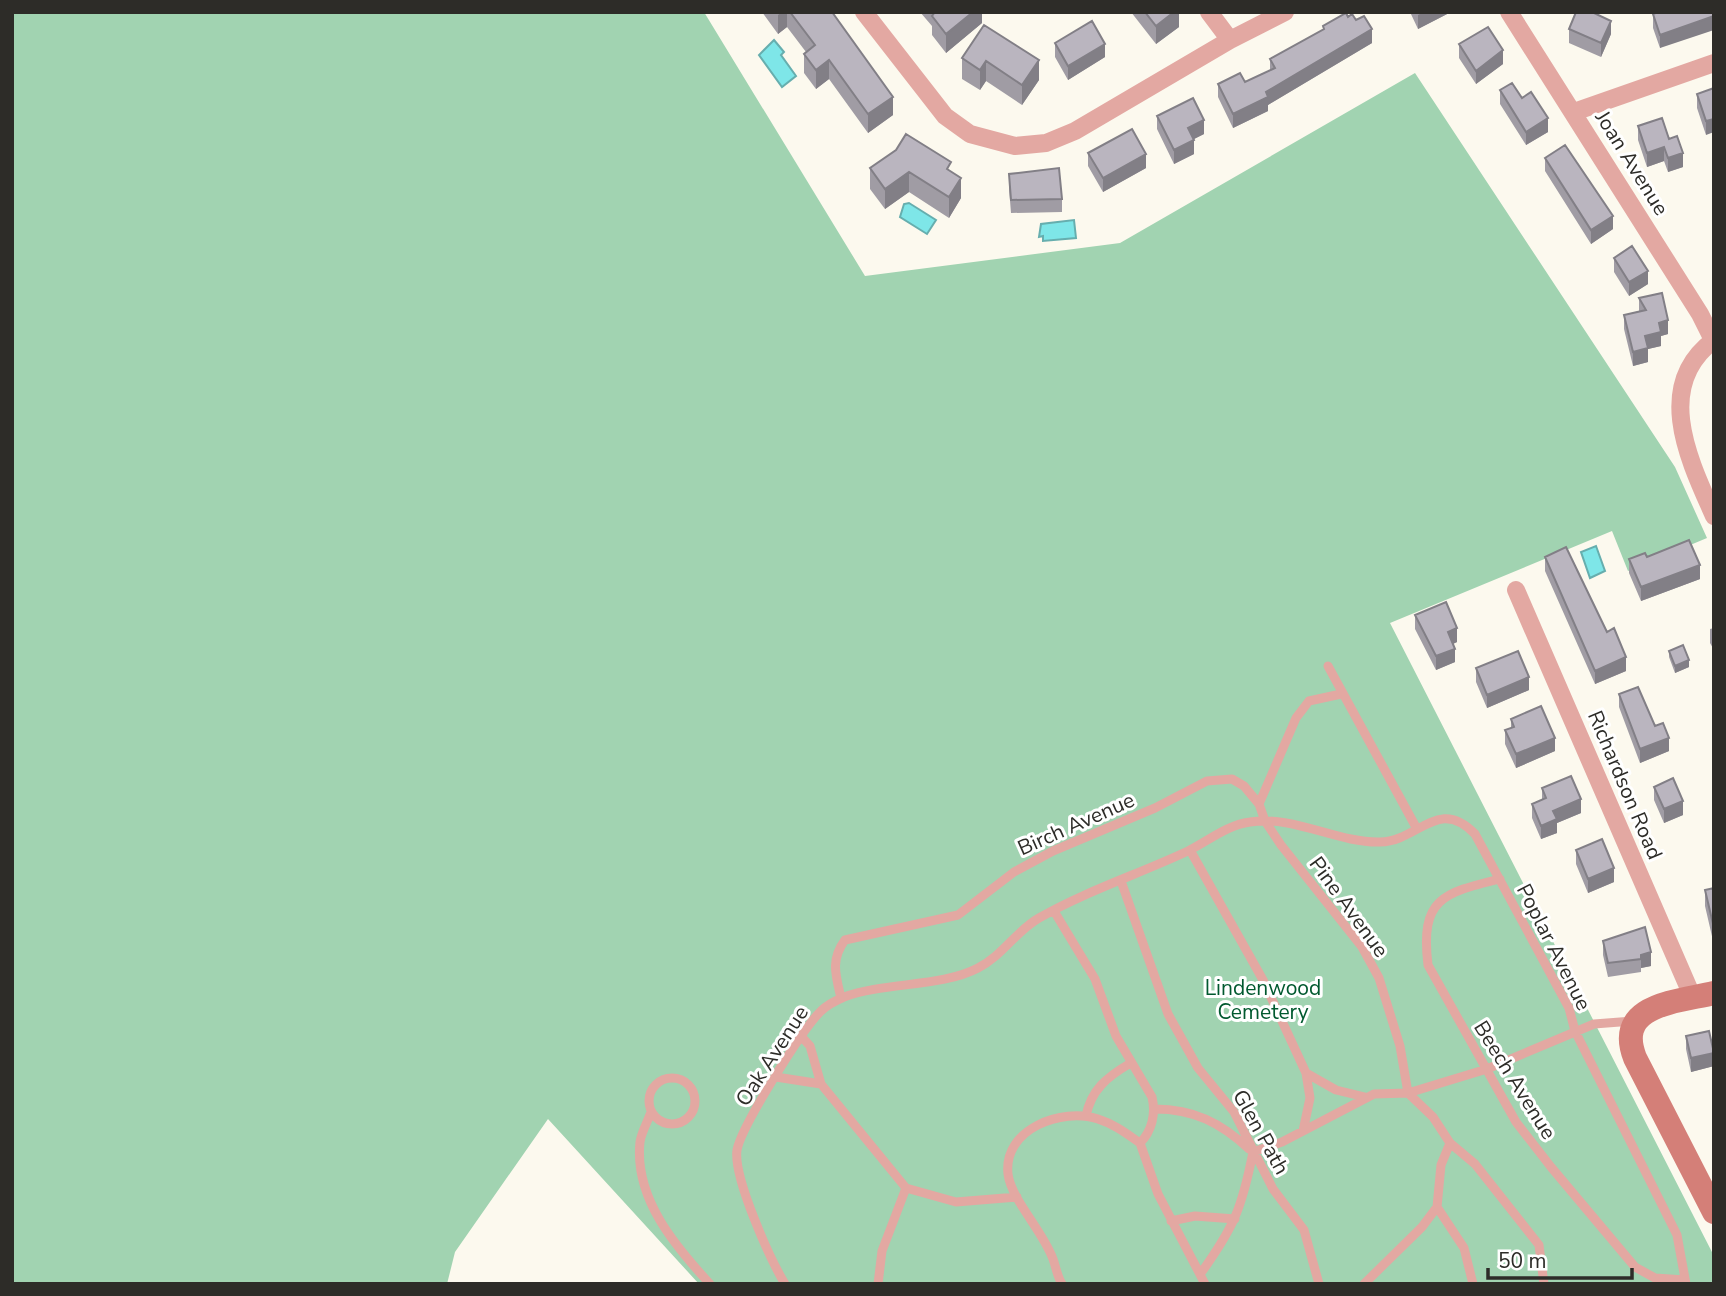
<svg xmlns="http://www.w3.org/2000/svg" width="1726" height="1296" font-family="'Nunito Sans',sans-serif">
<rect width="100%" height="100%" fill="#fcf9ee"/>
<path fill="#a1d3b1" d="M12,12H704L865,276L1120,243L1415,73L1675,467L1707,538L1628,571L1612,531L1390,623L1714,1256V1284H699L548,1119L455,1252L447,1284H12Z"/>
<path fill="#7ee6e8" stroke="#66aeae" stroke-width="2" d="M774,40L784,52L781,55L796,76L782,87L759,55Z
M909,203L936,220L927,234L900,217L904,204Z
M1074,220L1076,238L1043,241V236L1039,237L1041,224Z
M1596,546L1605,571L1590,578L1581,552Z"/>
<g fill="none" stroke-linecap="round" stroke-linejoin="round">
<path stroke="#e3a8a2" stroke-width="9" d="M1328,666L1417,829
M1341,694L1309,701L1296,718L1259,804L1265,821L1281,845L1362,947L1379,978L1400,1046L1408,1093L1433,1117L1450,1143L1475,1164L1539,1245L1544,1284
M1190,850L1263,980L1306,1073L1310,1098L1303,1131
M1500,879C1442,893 1420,899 1428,965L1516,1122L1551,1167L1635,1267L1655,1278L1685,1280
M1121,881L1168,1014L1198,1068L1234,1112L1273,1189L1304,1230L1319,1284
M1054,911L1095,979L1116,1036L1152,1097C1156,1114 1152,1131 1140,1143
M841,998C836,976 830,960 845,940L958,915L1014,872L1053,851L1155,808L1207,781L1232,779L1244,786L1259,804
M801,1036L810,1046L821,1084
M1306,1073L1336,1090L1365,1097
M776,1077L821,1084L906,1188
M649 1101a23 23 0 1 1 46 0a23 23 0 1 1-46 0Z
M1155,1109C1194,1109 1221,1123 1249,1149
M651,1112C648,1121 641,1133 640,1142C634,1198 675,1246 710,1284
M1086,1116C1091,1090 1107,1077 1129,1064
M1140,1143L1158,1194L1205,1284
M1450,1143L1441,1165L1437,1207L1464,1248L1473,1284
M1253,1152L1282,1142L1374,1094L1408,1093L1487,1069L1594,1024L1633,1021
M1171,1221L1195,1216L1235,1219
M1201,1273C1234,1227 1242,1208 1253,1152
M785,1284C770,1259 733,1177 737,1150C741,1127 803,1028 821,1011C827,1005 837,1000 844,997C885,982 942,987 978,968C1002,956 1016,931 1039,918C1086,891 1139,874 1188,851C1208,841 1227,825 1250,822C1294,815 1337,843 1380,842C1419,841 1438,796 1475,834L1569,1008L1575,1031L1677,1235L1686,1284
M878,1284L882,1251L906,1188L956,1202L1017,1197
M1062,1284C1057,1276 1056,1267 1053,1259C1043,1231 1011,1199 1008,1174C1003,1129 1062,1107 1098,1119C1114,1124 1127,1134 1140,1143
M1364,1284L1422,1227L1437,1207"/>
<path stroke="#e3a8a2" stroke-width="18" d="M864,12L945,116L970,134L1015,146L1046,143L1075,131L1230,40L1285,12
M1209,12L1230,40
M1509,12L1700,314L1713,340
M1574,112L1714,63
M1714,340C1652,386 1690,462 1714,516
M1516,590L1693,998"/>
<path stroke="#d47f78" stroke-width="24" d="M1714,993C1677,1002 1614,1004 1635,1058L1714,1212"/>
</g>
<path fill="#a09ca4" d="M762,12H827L893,115L868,133L829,79L816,89L804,73V54L806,52L787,27L778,34Z
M920,12H982V23L946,53L932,35V26Z
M1131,12H1179V27L1156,44Z
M1410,12H1451L1418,29Z
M1714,12L1660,48L1653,28V14Z
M1348,17L1356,20L1372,43L1268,105V111L1233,128L1218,97V84L1245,82L1270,70V59L1323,30V26Z
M984,25L1039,80L1022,105L986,81L980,90L962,79V58Z
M1569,29L1611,34L1601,57L1569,43Z
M1055,43L1105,57L1068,80L1055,57Z
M1459,44L1503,64L1476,84L1459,58Z
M1714,88L1706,135L1697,108V94Z
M1500,90L1522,98L1548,132L1526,145L1500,104Z
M1157,116L1204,134L1194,139V154L1174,164L1157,129Z
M1638,126L1669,139L1683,167L1668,172L1664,161L1647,167L1638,140Z
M1088,153L1146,168L1103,192L1088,166Z
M1545,158L1613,229L1591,244L1545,171Z
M870,168L951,171L961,198L949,218L909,192L885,209L870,189Z
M1009,174L1062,199V212L1011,213L1009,188Z
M1614,258L1648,284L1629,296L1614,272Z
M1639,298L1668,334L1661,336V346L1648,349V362L1633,366L1624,329V315L1639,311Z
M1545,557L1607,632L1626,671L1595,684L1545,571Z
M1647,557L1700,579L1641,601L1629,573V559Z
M1415,615L1457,642L1453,644L1455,662L1436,670L1415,629Z
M1714,628V650L1710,643V629Z
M1669,651L1689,667L1675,673L1669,657Z
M1476,668L1529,690L1487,708L1476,682Z
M1619,694L1655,726L1669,751L1640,763L1619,707Z
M1511,719L1555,751L1516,768L1505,744V730L1511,728Z
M1654,787L1683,815L1664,823L1654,800Z
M1542,788L1581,813L1557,823V833L1541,839L1532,818V804L1542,800Z
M1576,850L1614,882L1588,893L1576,864Z
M1714,888V945L1705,906V890Z
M1645,927L1651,966L1641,968V972L1608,977L1603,955V941Z
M1686,1036L1714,1051V1066L1691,1072L1686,1049Z"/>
<path fill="#827f86" d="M782,12H787V27L778,34V15Z
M973,12H982V23L946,53V34Z
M1174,12H1179V27L1156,44V26Z
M1424,12H1451L1418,29V15Z
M1714,16V30L1660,48V35Z
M1611,21V34L1601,57V43Z
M1372,29V43L1268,105V111L1233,128V114L1266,92Z
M1105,44V57L1068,80V66Z
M1503,50V64L1476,84V71Z
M829,60V79L816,89V70Z
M1039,60V80L1022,105V85Z
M986,61V81L980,90V70Z
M893,97V115L868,133V114Z
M1548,118V132L1526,145V132Z
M1714,119V132L1706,135V121Z
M1204,120V134L1188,142V128Z
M1194,140V154L1174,164V150Z
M1664,147V161L1647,167V153Z
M1683,153V167L1668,172V158Z
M1146,154V168L1103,192V178Z
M909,172V192L885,209V189Z
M961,178V198L949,218V197Z
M1613,216V229L1591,244V230Z
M1648,271V284L1629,296V282Z
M1668,320V334L1661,336V346L1648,349V362L1633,366V352L1645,336L1659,323Z
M1700,565V579L1641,601V587Z
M1457,628V642L1448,646V632Z
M1455,649V662L1436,670V656Z
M1626,657V671L1595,684V671Z
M1689,660V667L1675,673V666Z
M1529,677V690L1487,708V695Z
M1555,738V751L1516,768V754Z
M1669,738V751L1640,763V749Z
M1581,799V813L1557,823V833L1541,839V826L1553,811Z
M1683,801V815L1664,823V809Z
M1614,868V882L1588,893V879Z
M1651,952V966L1641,968V955Z
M1714,1053V1066L1691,1072V1058Z"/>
<path fill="#bab5bf" stroke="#827f86" stroke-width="2" d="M790,12H832L893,97L868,114L829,60L816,70L804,54L815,45Z
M935,12H973L946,34L932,16Z
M1145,12H1174L1156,26Z
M1576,12H1592L1611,21L1601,43L1569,29Z
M1658,12H1714V16L1660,35L1653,14Z
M1346,13L1348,17L1352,14L1356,20L1364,16L1372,29L1266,92L1268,97L1233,114L1218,84L1240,73L1245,82L1275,68L1270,59L1324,29L1323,26Z
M1092,21L1105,44L1068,66L1055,43Z
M984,25L1039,60L1022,85L986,61L980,70L962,58Z
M1488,27L1503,50L1476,71L1459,44Z
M1512,83L1522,98L1531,92L1548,118L1526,132L1500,90Z
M1714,88V119L1706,121L1697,94Z
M1193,98L1204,120L1188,128L1194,140L1174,150L1157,116Z
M1662,118L1669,139L1677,136L1683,153L1668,158L1664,147L1647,153L1638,126Z
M1132,129L1146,154L1103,178L1088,153Z
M906,134L951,162L947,169L961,178L949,197L909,172L885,189L870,168L896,150Z
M1565,145L1613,216L1591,230L1545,158Z
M1059,168L1062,199L1011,200L1009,174Z
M1632,246L1648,271L1629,282L1614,258Z
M1662,293L1668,320L1659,323L1661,332L1645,336L1648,348L1633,352L1624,315L1646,310L1639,298Z
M1689,540L1700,565L1641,587L1629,559L1645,553L1647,557Z
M1566,547L1607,632L1614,628L1626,657L1595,671L1545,557Z
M1446,602L1457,628L1448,632L1455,649L1436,656L1415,615Z
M1683,645L1689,660L1675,666L1669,651Z
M1518,651L1529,677L1487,695L1476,668Z
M1638,687L1655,726L1663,723L1669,738L1640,749L1619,694Z
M1541,706L1555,738L1516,754L1505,730L1514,727L1511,719Z
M1571,776L1581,799L1553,811L1557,819L1541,826L1532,804L1546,798L1542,788Z
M1673,778L1683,801L1664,809L1654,787Z
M1602,839L1614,868L1588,879L1576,850Z
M1714,888V928L1705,890Z
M1645,927L1651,952L1641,955V959L1608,963L1603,941Z
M1709,1031L1714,1053L1691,1058L1686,1036Z"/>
<g text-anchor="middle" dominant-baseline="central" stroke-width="6" stroke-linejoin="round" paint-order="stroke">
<g font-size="21" fill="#2d2c28" stroke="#fff">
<text transform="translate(1632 163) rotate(58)">Joan Avenue</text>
<text transform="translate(1625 785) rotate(67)">Richardson Road</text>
<text transform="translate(1076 824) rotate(-24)">Birch Avenue</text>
<text transform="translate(1349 907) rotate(54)">Pine Avenue</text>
<text transform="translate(1554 947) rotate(63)">Poplar Avenue</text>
<text transform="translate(772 1056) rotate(-57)">Oak Avenue</text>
<text transform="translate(1515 1080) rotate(58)">Beech Avenue</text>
<text transform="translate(1261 1132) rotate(61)">Glen Path</text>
</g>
<g font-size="21" fill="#01592f" stroke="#fff">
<text x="1263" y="988">Lindenwood<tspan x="1263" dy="24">Cemetery</tspan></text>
</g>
</g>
<rect width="1726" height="1296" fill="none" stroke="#2d2c28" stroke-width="28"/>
<path d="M1488 1268v10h144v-10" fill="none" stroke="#2d2c28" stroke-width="3.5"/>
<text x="1498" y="1268" font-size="21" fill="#2d2c28" stroke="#ffffff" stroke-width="5" paint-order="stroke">50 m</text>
</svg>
